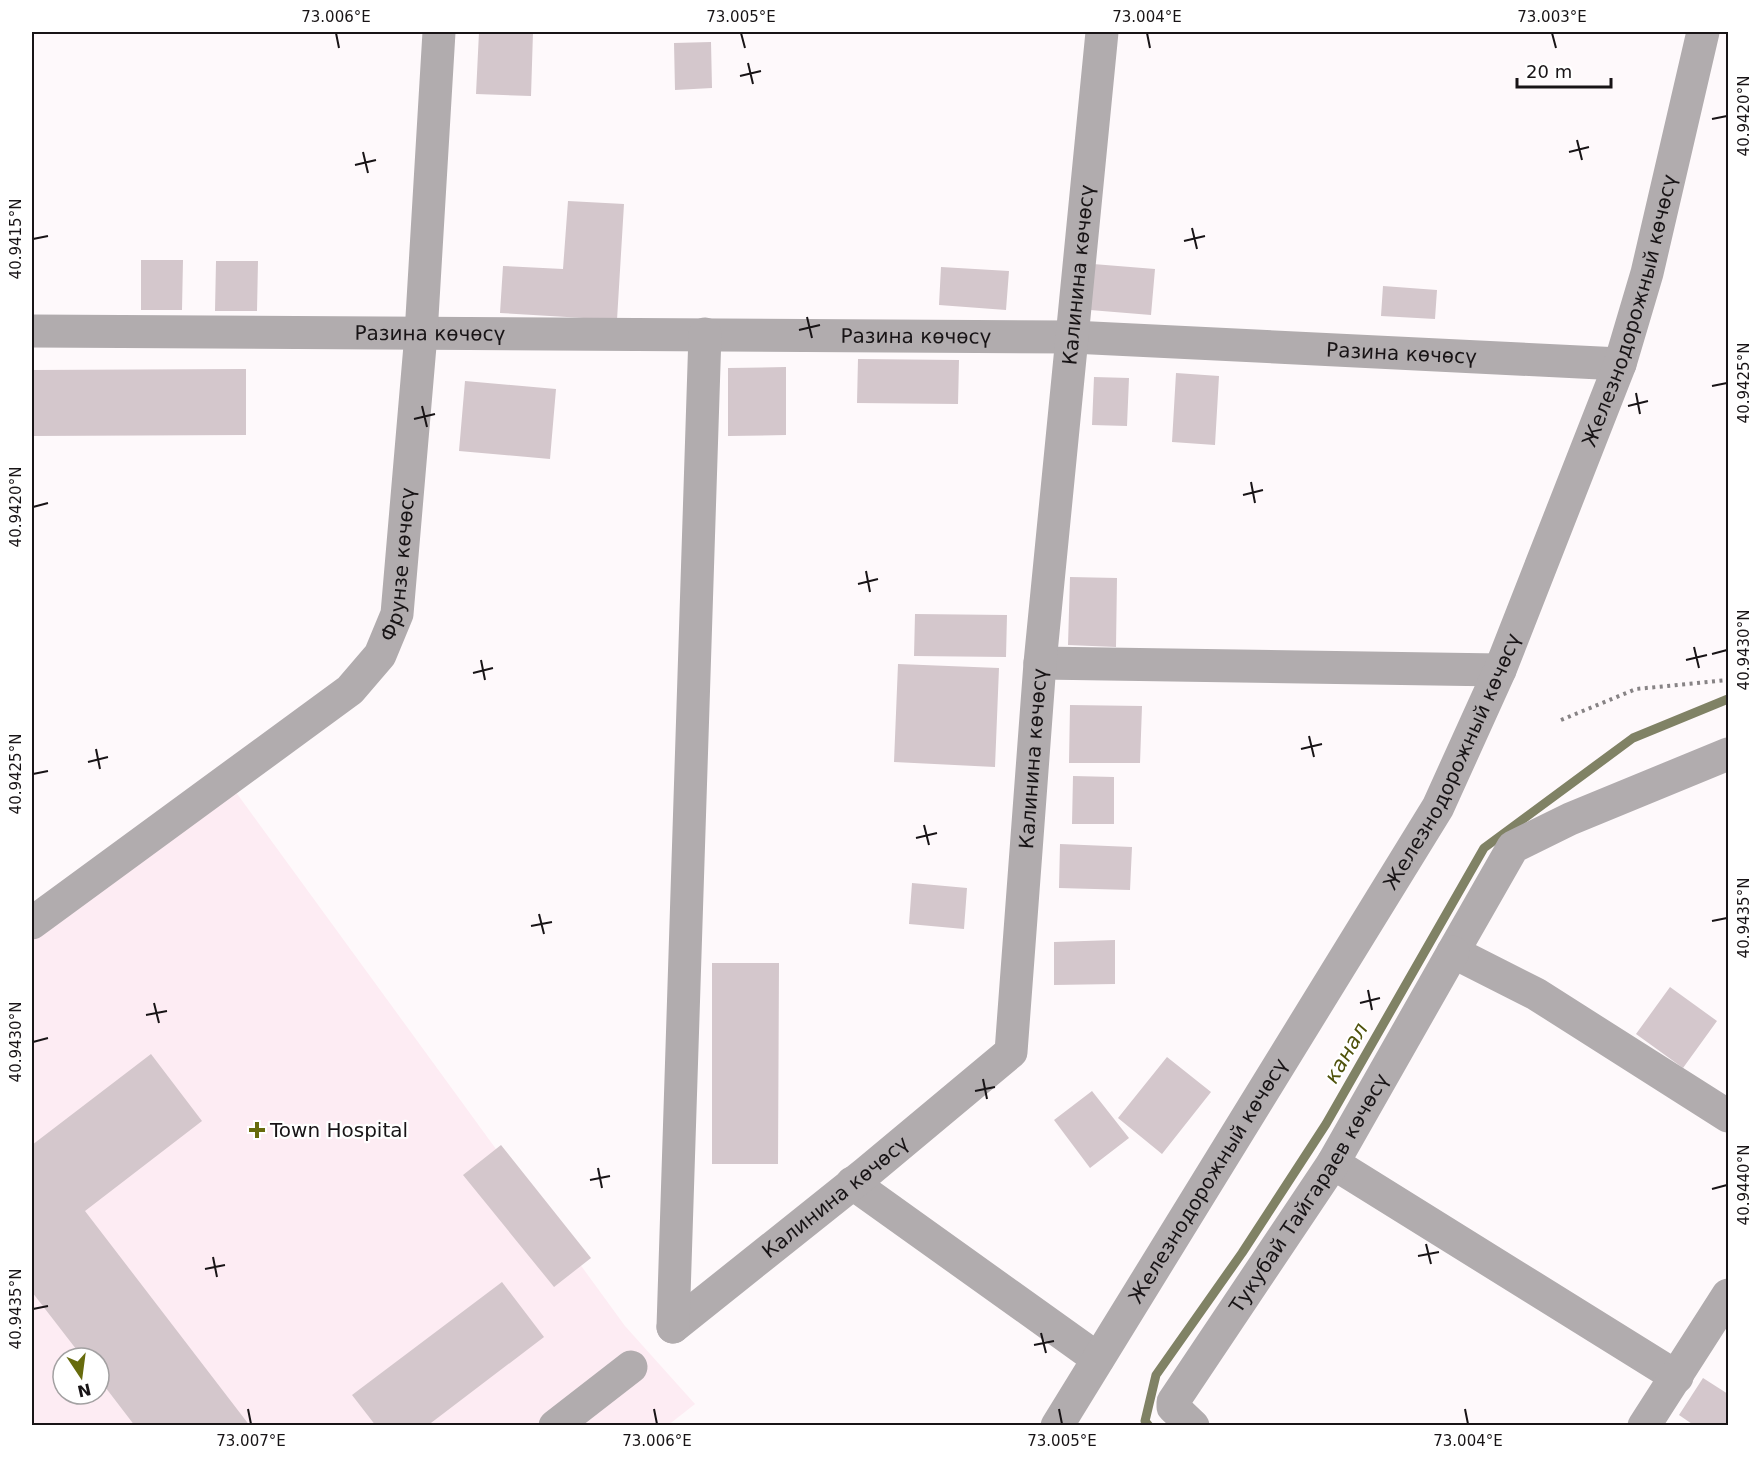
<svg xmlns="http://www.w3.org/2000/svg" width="1760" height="1457" font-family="'DejaVu Sans',sans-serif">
<rect width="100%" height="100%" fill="#fef9fb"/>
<path fill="#fdecf3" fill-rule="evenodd" d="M230,784L625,1326L695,1404L667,1426H32V933ZM63,1358H99V1394H63Z"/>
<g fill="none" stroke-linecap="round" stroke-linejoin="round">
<path stroke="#808265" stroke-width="9" d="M1149,1426L1145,1421L1156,1375L1242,1253L1326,1124L1484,848L1633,738L1728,699"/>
</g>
<path fill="#d4c7cc" d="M479,32H533L531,96L476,94Z
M711,42L712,88L675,90L674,43Z
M568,201L624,204L617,320L500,313L503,266L563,269Z
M141,260H183L182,310H141Z
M216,261H258L257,311H215Z
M1093,264L1155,269L1151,315L1090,310Z
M941,267L1009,271L1006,310L939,305Z
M1383,286L1437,290L1435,319L1381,316Z
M858,359L959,360L958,404L857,403Z
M786,367V435L728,436V368Z
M246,369V435L32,436V370Z
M1176,373L1219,376L1215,445L1172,442Z
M1094,377L1129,378L1127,426L1092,425Z
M465,381L556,389L550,459L459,451Z
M1070,577L1117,578L1116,647L1068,645Z
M915,614L1007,615L1006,657L914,656Z
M898,664L999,668L995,767L894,762Z
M1070,705L1142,706L1140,763H1069Z
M1073,776L1114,777V824H1072Z
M1060,844L1132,847L1130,890L1059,888Z
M912,883L967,888L964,929L909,924Z
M1115,940V984L1054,985V942Z
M712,963H779L778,1164H712Z
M1670,987L1717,1021L1683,1068L1636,1034Z
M151,1054L202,1121L85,1211L250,1426H135L99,1379V1358H83L32,1292V1145Z
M1167,1057L1211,1092L1162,1154L1118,1118Z
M1092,1091L1129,1138L1090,1168L1054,1120Z
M501,1145L591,1258L554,1287L463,1175Z
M502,1282L544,1337L427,1426H376L352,1395Z
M1703,1378L1728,1394V1426H1695L1679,1415Z"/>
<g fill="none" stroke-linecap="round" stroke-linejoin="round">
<path stroke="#878385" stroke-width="4" stroke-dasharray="3 4.5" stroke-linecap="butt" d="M1561,720L1636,689L1728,680"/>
<g stroke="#b1acae" stroke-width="33">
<path id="s1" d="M32,331L1072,337L1620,364"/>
<path d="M1040,663L1500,670"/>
<path d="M1728,754L1570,819L1513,847L1453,952L1536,994L1728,1116"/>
<path id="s2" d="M32,923L350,690L380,655L397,614L421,334L439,32"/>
<path d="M1333,1163L1677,1377"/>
<path d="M852,1183L1098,1359"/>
<path id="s3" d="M673,1327L866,1173L1011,1052L1040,663L1102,32"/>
<path d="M673,1327L705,334"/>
<path d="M555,1426L631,1367"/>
<path id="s4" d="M1057,1426L1438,807L1500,670L1620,364L1647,273L1703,32"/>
<path id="s5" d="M1193,1426L1173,1407V1402L1333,1163L1453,952"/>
<path d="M1644,1426L1728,1295"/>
</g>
</g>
<path fill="none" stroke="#181416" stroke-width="2" d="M336,33L339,48M741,33L745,48M1147,33L1150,48M1552,33L1556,48M748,63L753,84M740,76L761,71M1712,119L1727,116M1577,140L1582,160M363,152L368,173M1569,152L1589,147M355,165L376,160M1192,228L1197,249M33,239L48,236M1184,241L1205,236M807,317L812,338M799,330L820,325M1712,386L1727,383M1636,393L1640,414M422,406L427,427M1628,406L1648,401M414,419L435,414M1251,482L1255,503M1243,495L1263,490M33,507L48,503M866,571L870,592M858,584L878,579M1694,647L1699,668M1712,654L1727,650M481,660L485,680M1686,660L1707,655M473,673L493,668M1309,736L1314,757M96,749L100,769M1301,749L1322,744M88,762L108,757M33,774L48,771M924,825L929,845M916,838L937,833M539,914L544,934M1712,921L1727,918M531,926L552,922M1368,990L1372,1010M154,1003L159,1023M1360,1003L1380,998M146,1015L167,1011M33,1042L48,1038M983,1079L987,1099M975,1091L995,1087M598,1168L602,1188M590,1180L610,1176M1712,1189L1727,1185M1426,1244L1431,1264M1418,1256L1439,1252M213,1257L217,1277M205,1269L225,1265M33,1309L48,1306M1041,1333L1046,1353M1034,1345L1054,1341M248,1409L251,1424M654,1409L657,1424M1059,1409L1062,1424M1465,1409L1468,1424"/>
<path fill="#676b0c" stroke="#fff" stroke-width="2" d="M254 1121h6v6h6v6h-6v6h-6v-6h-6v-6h6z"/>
<g text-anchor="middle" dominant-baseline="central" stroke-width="4.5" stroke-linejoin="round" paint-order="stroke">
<g font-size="20" fill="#181416" stroke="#fff">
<text stroke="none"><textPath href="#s3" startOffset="1216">Калинина көчөсү</textPath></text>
<text stroke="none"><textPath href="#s4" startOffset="1260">Железнодорожный көчөсү</textPath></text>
<text stroke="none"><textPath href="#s1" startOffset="398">Разина көчөсү</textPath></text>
<text stroke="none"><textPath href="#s1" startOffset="884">Разина көчөсү</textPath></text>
<text stroke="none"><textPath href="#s1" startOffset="1370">Разина көчөсү</textPath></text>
<text stroke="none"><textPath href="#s2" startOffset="534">Фрунзе көчөсү</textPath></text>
<text stroke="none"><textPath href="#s3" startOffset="730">Калинина көчөсү</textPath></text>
<text stroke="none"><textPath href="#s4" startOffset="774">Железнодорожный көчөсү</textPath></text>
<text stroke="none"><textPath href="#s4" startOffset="288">Железнодорожный көчөсү</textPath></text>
<text stroke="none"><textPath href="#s5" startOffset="282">Тукубай Тайгараев көчөсү</textPath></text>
<text stroke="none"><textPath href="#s3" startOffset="208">Калинина көчөсү</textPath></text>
</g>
<g font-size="20" fill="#181416" stroke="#fff" text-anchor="start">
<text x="270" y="1130">Town Hospital</text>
</g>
<g font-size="21" font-style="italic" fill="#4f520b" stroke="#fff">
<text transform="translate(1346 1053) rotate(-60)">канал</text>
</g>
</g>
<rect width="1760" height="1457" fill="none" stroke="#ffffff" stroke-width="66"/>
<g transform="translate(81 1376) rotate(167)"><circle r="28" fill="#ffffff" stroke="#a3a1a2" stroke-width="1.5"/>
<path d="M0-4.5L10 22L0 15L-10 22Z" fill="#676b0c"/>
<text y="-9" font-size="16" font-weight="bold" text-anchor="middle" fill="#181416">N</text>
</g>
<path d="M1517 78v9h94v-9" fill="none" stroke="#181416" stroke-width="3"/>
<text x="1526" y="78" font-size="18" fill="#181416" stroke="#ffffff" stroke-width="4.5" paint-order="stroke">20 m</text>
<rect x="33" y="33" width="1694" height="1391" fill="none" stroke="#181416" stroke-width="2"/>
<g font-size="15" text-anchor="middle" fill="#181416">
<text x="336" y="22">73.006°E</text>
<text x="741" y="22">73.005°E</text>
<text x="1147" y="22">73.004°E</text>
<text x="1552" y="22">73.003°E</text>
<text transform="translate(1744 116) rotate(-90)" y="5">40.9420°N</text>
<text transform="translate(16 239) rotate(-90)" y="5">40.9415°N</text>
<text transform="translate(1744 383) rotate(-90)" y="5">40.9425°N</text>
<text transform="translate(16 507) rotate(-90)" y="5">40.9420°N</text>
<text transform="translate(1744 650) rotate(-90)" y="5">40.9430°N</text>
<text transform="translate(16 774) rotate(-90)" y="5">40.9425°N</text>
<text transform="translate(1744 918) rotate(-90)" y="5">40.9435°N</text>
<text transform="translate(16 1042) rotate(-90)" y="5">40.9430°N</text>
<text transform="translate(1744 1185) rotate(-90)" y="5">40.9440°N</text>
<text transform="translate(16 1309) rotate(-90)" y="5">40.9435°N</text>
<text x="251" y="1446">73.007°E</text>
<text x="657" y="1446">73.006°E</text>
<text x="1062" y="1446">73.005°E</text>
<text x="1468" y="1446">73.004°E</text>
</g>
</svg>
